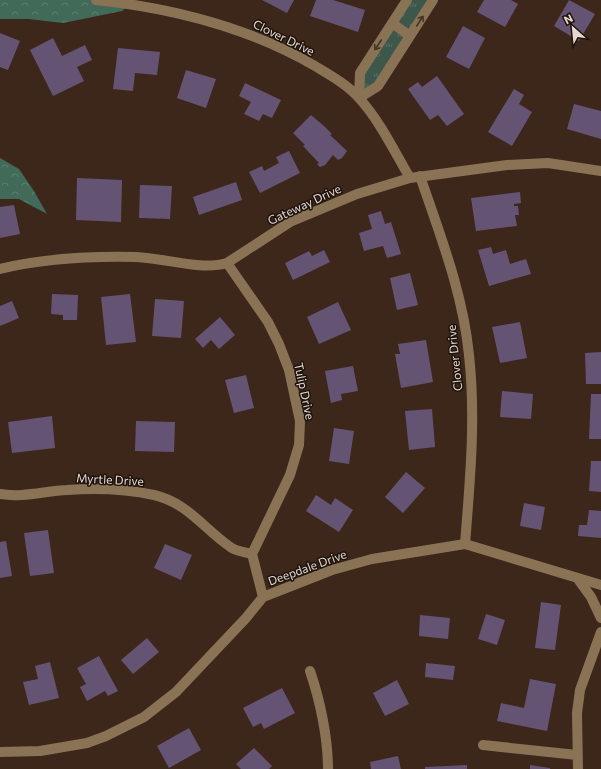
<svg xmlns="http://www.w3.org/2000/svg" width="601" height="769" font-family="Commissioner,sans-serif">
<defs>
<pattern id="grass-tufts" width="24" height="20" patternUnits="userSpaceOnUse"><rect width="24" height="20" fill="#3d574b"/><path d="M3 7l-1-3M5 7V3M7 7l1-3M15 17l-1-3M17 17v-4M19 17l1-3" fill="none" stroke="#596e64"/></pattern>
<pattern id="forest-crowns" width="20" height="18" patternUnits="userSpaceOnUse"><rect width="20" height="18" fill="#416a58"/><path d="M2 6a3 3 0 1 1 6 0M12 15a3 3 0 1 1 6 0" fill="none" stroke="#5c7f6f"/></pattern>
</defs>
<rect width="100%" height="100%" fill="#3d271b"/>
<path fill="url(#grass-tufts)" d="M406,0H435L378,86L359,98L360,73Z"/>
<path fill="url(#forest-crowns)" d="M0,0H135L122,11L63,23L29,19H0Z
M0,158L19,169L34,191L47,214L19,199H0Z"/>
<path fill="#655374" d="M262,0H294L287,13Z
M316,0H333L365,10L358,32L310,16Z
M484,0H511L518,4L505,27L477,12Z
M569,0L595,14L579,41L554,26Z
M463,26L485,38L469,69L446,57Z
M0,33L20,41L8,70L0,67Z
M53,38L62,56L85,45L92,60L77,67L84,81L53,96L30,50Z
M118,48L160,52L157,75L135,73L133,91L113,89Z
M186,70L216,79L206,108L177,98Z
M437,76L464,114L447,126L438,115L430,120L408,89L418,82L422,87Z
M245,83L281,100L272,118L263,114L259,121L244,114L251,102L239,96Z
M514,89L524,95L519,104L532,112L512,146L488,132Z
M574,104L601,111V139L567,129Z
M311,115L324,126L332,134L330,135L347,151L342,158L338,160L333,155L325,165L320,167L317,164L319,163L303,146L305,145L293,133Z
M289,151L300,173L260,193L249,172L262,166L264,171L279,163L276,157Z
M77,178L122,180L121,222L76,220Z
M236,182L242,200L199,215L193,197Z
M140,185L172,186L170,219L139,218Z
M520,192L521,203L514,204V206H518L519,215H515L517,226L476,231L471,198Z
M14,205L20,234L0,238V207Z
M381,211L385,224L391,222L401,254L387,258L383,246L364,251L359,233L372,229L368,215Z
M491,247L493,254L506,250L510,264L526,259L531,274L489,286L478,250Z
M324,250L330,262L293,280L285,263L309,251L312,256Z
M410,273L418,305L397,310L390,278Z
M52,294L78,295L77,320H63V315L51,314Z
M130,294L136,342L106,345L101,297Z
M155,299L184,301L181,338L152,336Z
M12,301L19,318L0,326V306Z
M338,302L351,330L319,344L307,317Z
M220,317L235,335L219,349L211,340L203,348L195,339Z
M520,322L527,358L500,363L492,327Z
M426,340L433,382L401,388L395,354H400L398,344Z
M601,352V384H586L585,353Z
M353,366L358,391L341,394L342,400L331,403L325,371Z
M246,375L254,408L234,413L225,380Z
M502,391L533,394L531,419L500,417Z
M591,394H601V439H589Z
M432,409L435,447L409,450L405,411Z
M52,416L55,448L12,453L8,422Z
M136,421L175,422L174,452L135,451Z
M334,428L354,431L349,464L329,461Z
M591,461H601V492L589,491Z
M406,472L425,488L403,513L385,497Z
M316,495L331,505L335,498L353,510L339,532L306,511Z
M524,503L545,507L541,530L520,526Z
M589,510L601,511V538L578,536L579,525H587Z
M48,530L54,573L30,576L24,533Z
M6,541L12,576L0,578V542Z
M165,544L192,555L181,580L154,568Z
M541,602L561,605L555,650L535,648Z
M486,614L505,620L497,645L478,639Z
M420,615L450,618L448,639L419,636Z
M147,638L159,652L133,674L121,660Z
M99,656L118,691L108,696L105,691L87,701L80,687L86,684L77,668Z
M50,662L59,698L29,705L23,682L38,679L35,666Z
M426,663L455,666L453,680L425,677Z
M530,679L556,684L547,731L497,721L501,703L524,708Z
M397,680L409,704L385,716L373,693Z
M282,688L295,713L264,729L261,723L253,727L243,708Z
M189,728L201,750L169,768L157,746Z
M254,748L272,766L269,769H241L236,764Z
M398,756L401,769H371L370,762Z
M467,765V769H425V767Z
M530,765L550,768V769H530Z"/>
<g fill="none" stroke-linecap="round" stroke-linejoin="round">
<path stroke="#8a7355" stroke-width="10" d="M96,0C172,8 248,27 315,66C330,75 348,85 359,98C380,121 394,151 410,178
M407,0L360,73L359,98L378,86L433,0
M392,23L410,36
M420,176C440,235 463,293 469,355C476,418 470,481 465,544
M227,263L268,322L279,344L289,370L300,421L299,445L290,475L252,554
M0,269C45,258 90,256 136,257C165,258 201,271 227,263L290,222L357,194L410,178L507,165L548,163L601,171
M0,494C22,498 45,491 67,490C96,488 126,489 154,495C188,503 203,528 229,546C234,551 245,552 252,554
M252,554L263,597
M578,579L591,597L601,618
M310,671C320,700 328,738 328,769
M483,745L577,755
M0,752L40,751L87,743L106,736L144,717L176,692L246,618L263,597L332,570L372,559L465,544L601,585
M578,769L577,713L580,690L601,632"/>
</g>
<defs><path id="oneway-shaft" d="M-6 0H5M1.5-3L5.5 0L1.5 3" fill="none" stroke-width="1.6" stroke-linecap="round" stroke-linejoin="round"/></defs>
<g stroke="#433526">
<use href="#oneway-shaft" transform="translate(420 21) rotate(-57)"/>
<use href="#oneway-shaft" transform="translate(378 45) rotate(123)"/>
</g>
<g text-anchor="middle" dominant-baseline="central" stroke-width="3" stroke-linejoin="round" paint-order="stroke">
<g font-size="12" fill="#e6d7cf" stroke="#1d130d">
<text transform="translate(284 37) rotate(26)">Clover Drive</text>
<text transform="translate(304 204) rotate(-25)">Gateway Drive</text>
<text transform="translate(454 358) rotate(-96)">Clover Drive</text>
<text transform="translate(305 391) rotate(78)">Tulip Drive</text>
<text transform="translate(110 479) rotate(3)">Myrtle Drive</text>
<text transform="translate(307 567) rotate(-20)">Deepdale Drive</text>
</g>
</g>
<g transform="translate(573 28) rotate(333)" stroke="#1d130d" stroke-width="3" paint-order="stroke">
<path d="M0-3L7 15L0 10L-7 15Z" fill="#e6d7cf"/>
<text y="-6" font-size="11" font-weight="bold" text-anchor="middle" fill="#e6d7cf">N</text>
</g>
</svg>
